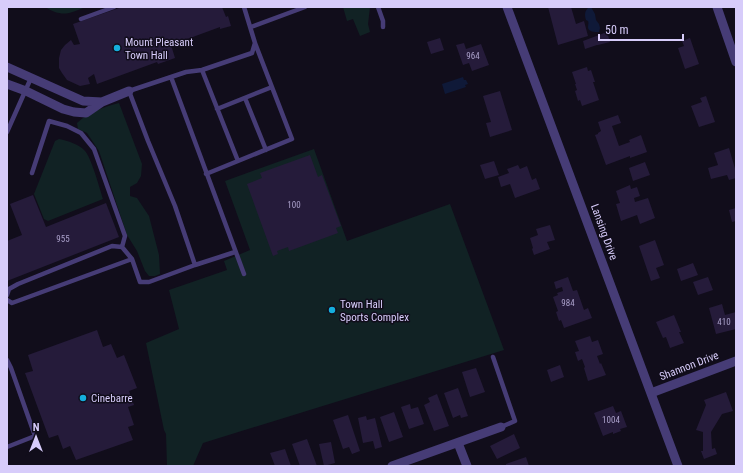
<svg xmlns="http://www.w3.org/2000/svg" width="743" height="473" font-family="'Roboto Condensed',sans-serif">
<rect width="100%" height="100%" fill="#110d1b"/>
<path fill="#112224" d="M45,7H83V8C67,15 60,16 45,7Z
M343,7H370L368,24L370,32L360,36L353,19L347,21Z
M119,103L142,164L141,176L137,183L130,187V196L137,198L149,216L159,255L160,274L155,276H149L145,271L137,251L127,235L99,151L87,133L78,129L77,123C88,112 104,107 119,103Z
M59,139C68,141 79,144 85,151C91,157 100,189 103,199L48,221L44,219L34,194L55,141Z
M314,149L347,241L450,204L504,350L203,443L193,466H167L166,434L164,430L146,343L179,329L169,290L227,270L224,261L250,250L225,181Z"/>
<path fill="#0f1938" d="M591,7L595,14L596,20L599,24L600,28L599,32C595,32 588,32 588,27C588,25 589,23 588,21L586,20C584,15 585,8 591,7Z
M463,77L464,80H466L468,84L465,85L466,87L445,94L442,84Z"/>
<path fill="#251b3a" d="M122,7H222L226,17L228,16L231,26L220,29V27L171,45L175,58L158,64L157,62L97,84L94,74L88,78L90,84L80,86L67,80L62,73L59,68V58L61,50L65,45L71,40L74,45L80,44L73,24Z
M548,7H571L576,24L584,21L588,36L558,45Z
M607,32L610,42L598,45H597L585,49L583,41Z
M440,38L444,50L431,54L427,42Z
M690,38L699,64L685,69L678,48L684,46L682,41Z
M464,43L466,49L481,44L489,65L472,71L469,63L463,65L456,45Z
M587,67L588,71L591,70L595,82H593L599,100L582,106L580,100L578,101L575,91L577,90L575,84H576L572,72Z
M500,91L512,130L490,137L486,123L491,122L483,96Z
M706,96L715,122L699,127L691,106L702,102L700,98Z
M618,115L621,123L612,126L619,146L630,142L629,140L641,135L647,152L630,158V156L606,165L595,135L598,134V133L601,131L598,122Z
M729,148L736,172V178L729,180L727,175L711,179L708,168L718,165L714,153Z
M310,155L318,177L322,175L341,226L336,228L338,233L289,251L288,247L277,251L278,254L273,256L247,184L262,178L260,173Z
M494,161L499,175L485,179L480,165Z
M645,162L650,175L633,181L629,168Z
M518,165L520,169L527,166L532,180L536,178L540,189L515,198L510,184L501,187L498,177L509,173L507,169Z
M630,185L631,189L637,187L640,196L634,198L635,202L648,198L655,218L640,224L637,215L621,221L616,204L620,203L616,191Z
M33,195L46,227L106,203L119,237L7,281V241L22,235L10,204Z
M736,208V221L732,222L729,210Z
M550,225L555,240L547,242L550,249L534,255L532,249L533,248L530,238L538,235L536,229Z
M655,240L664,265L656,268L660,278L651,281L639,246Z
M693,263L698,275L681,281L677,269Z
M568,277L573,291L577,290L584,310L588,308L592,318L564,328L561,320L559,321L556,312L558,311L553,297L558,295L557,293L563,291L562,287L556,289L554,282Z
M708,277L713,290L698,295L693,282Z
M722,304L725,315L736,312V329L716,334L709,308Z
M674,315L681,332H679L684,343L670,348L666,337L663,338L656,322Z
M97,330L103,347L111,344L117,358L124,355L137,388L129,391L134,405L128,407L134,425L128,427L133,440L76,460L70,446L63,449L58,435L49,438L25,373L33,371L28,355Z
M590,336L592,342L598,340L603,354L597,356L600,364L601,363L606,375L588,381L584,368L585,367L582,359L578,361L575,352L579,351L575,341Z
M560,365L564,377L551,382L547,370Z
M476,368L485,392L470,397L462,372Z
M458,388L468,416L461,418L460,415L453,418L444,393Z
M726,392L733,411L722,414L711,432L712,449L715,448L717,454L704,459L701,451H703V432L696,430L706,405L704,400Z
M437,394L449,426L434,431L424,405L430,402L428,398Z
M410,404L411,409L418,407L424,424L409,429L401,407Z
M613,406L616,413L621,411L627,427L620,429L621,431L613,434V432L603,436L594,413Z
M394,412L403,437L389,442L380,417Z
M348,415L360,451L352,454L349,447L343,449L333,420Z
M366,416L367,420L375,418L382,447L375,449L373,441L363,443L358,418Z
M514,434L520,448L497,459L490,446Z
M307,439L317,466H300L292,444Z
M331,442L335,463L324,466L319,444Z
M285,449L291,466H275L270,453Z
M526,457L529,466H506V464Z"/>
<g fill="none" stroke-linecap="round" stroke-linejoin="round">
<path stroke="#463c76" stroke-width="4.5" d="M378,7L383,21V27
M81,19L114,7
M251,27L305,7
M202,70L238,161
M171,77L244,274
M245,98L266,150
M217,109L272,87
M7,132L31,78
M32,173L49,121L67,126L81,133L94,149L125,236L122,247
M206,174L292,139L255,43
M195,265L175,206L148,141L129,91L186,72L202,70L252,53L255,43L244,7
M7,295L9,289L18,284L112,246L122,247L132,259L140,282H149L195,265L235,252
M7,300L12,303L132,259
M493,357L515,421L501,427
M7,360L11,368L35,436L7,447"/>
<path stroke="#463c76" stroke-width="9" d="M507,7L678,466
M717,7L736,62
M7,67L83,101L102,102
M7,84L26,91L63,109L74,112L86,113L102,102L129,91
M651,393L736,361
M458,443L467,466
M392,466L501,427"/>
</g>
<g fill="#15aedd" stroke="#110d1b" stroke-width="1.5">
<circle cx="117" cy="48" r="4"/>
<circle cx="332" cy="310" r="4"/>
<circle cx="83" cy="398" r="4"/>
</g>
<g text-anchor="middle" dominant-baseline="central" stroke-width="3" stroke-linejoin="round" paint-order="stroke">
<g font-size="9" fill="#aaa0ca">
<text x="473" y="56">964</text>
<text x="294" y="205">100</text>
<text x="63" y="239">955</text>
<text x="568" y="303">984</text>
<text x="724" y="322">410</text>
<text x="611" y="420">1004</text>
</g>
<g font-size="11" fill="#d7ccfa" stroke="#110d1b" text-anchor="start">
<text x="125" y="42">Mount Pleasant<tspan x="125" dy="13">Town Hall</tspan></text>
<text x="340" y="304">Town Hall<tspan x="340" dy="13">Sports Complex</tspan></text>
<text x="91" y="398">Cinebarre</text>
</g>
<g font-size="11" fill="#d7ccfa" stroke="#110d1b">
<text transform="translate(604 232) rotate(70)">Lansing Drive</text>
<text transform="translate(689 366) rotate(-21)">Shannon Drive</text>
</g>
</g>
<rect width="743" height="473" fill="none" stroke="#d7ccfa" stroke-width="16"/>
<g transform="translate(36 437)" stroke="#110d1b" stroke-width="3" paint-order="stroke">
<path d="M0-3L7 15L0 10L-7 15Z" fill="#d7ccfa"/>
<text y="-6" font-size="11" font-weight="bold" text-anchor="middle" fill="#d7ccfa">N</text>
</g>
<path d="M599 34v6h84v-6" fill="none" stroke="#d7ccfa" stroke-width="2"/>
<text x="605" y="34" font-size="12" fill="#d7ccfa" stroke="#110d1b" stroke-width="3" paint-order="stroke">50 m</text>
</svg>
